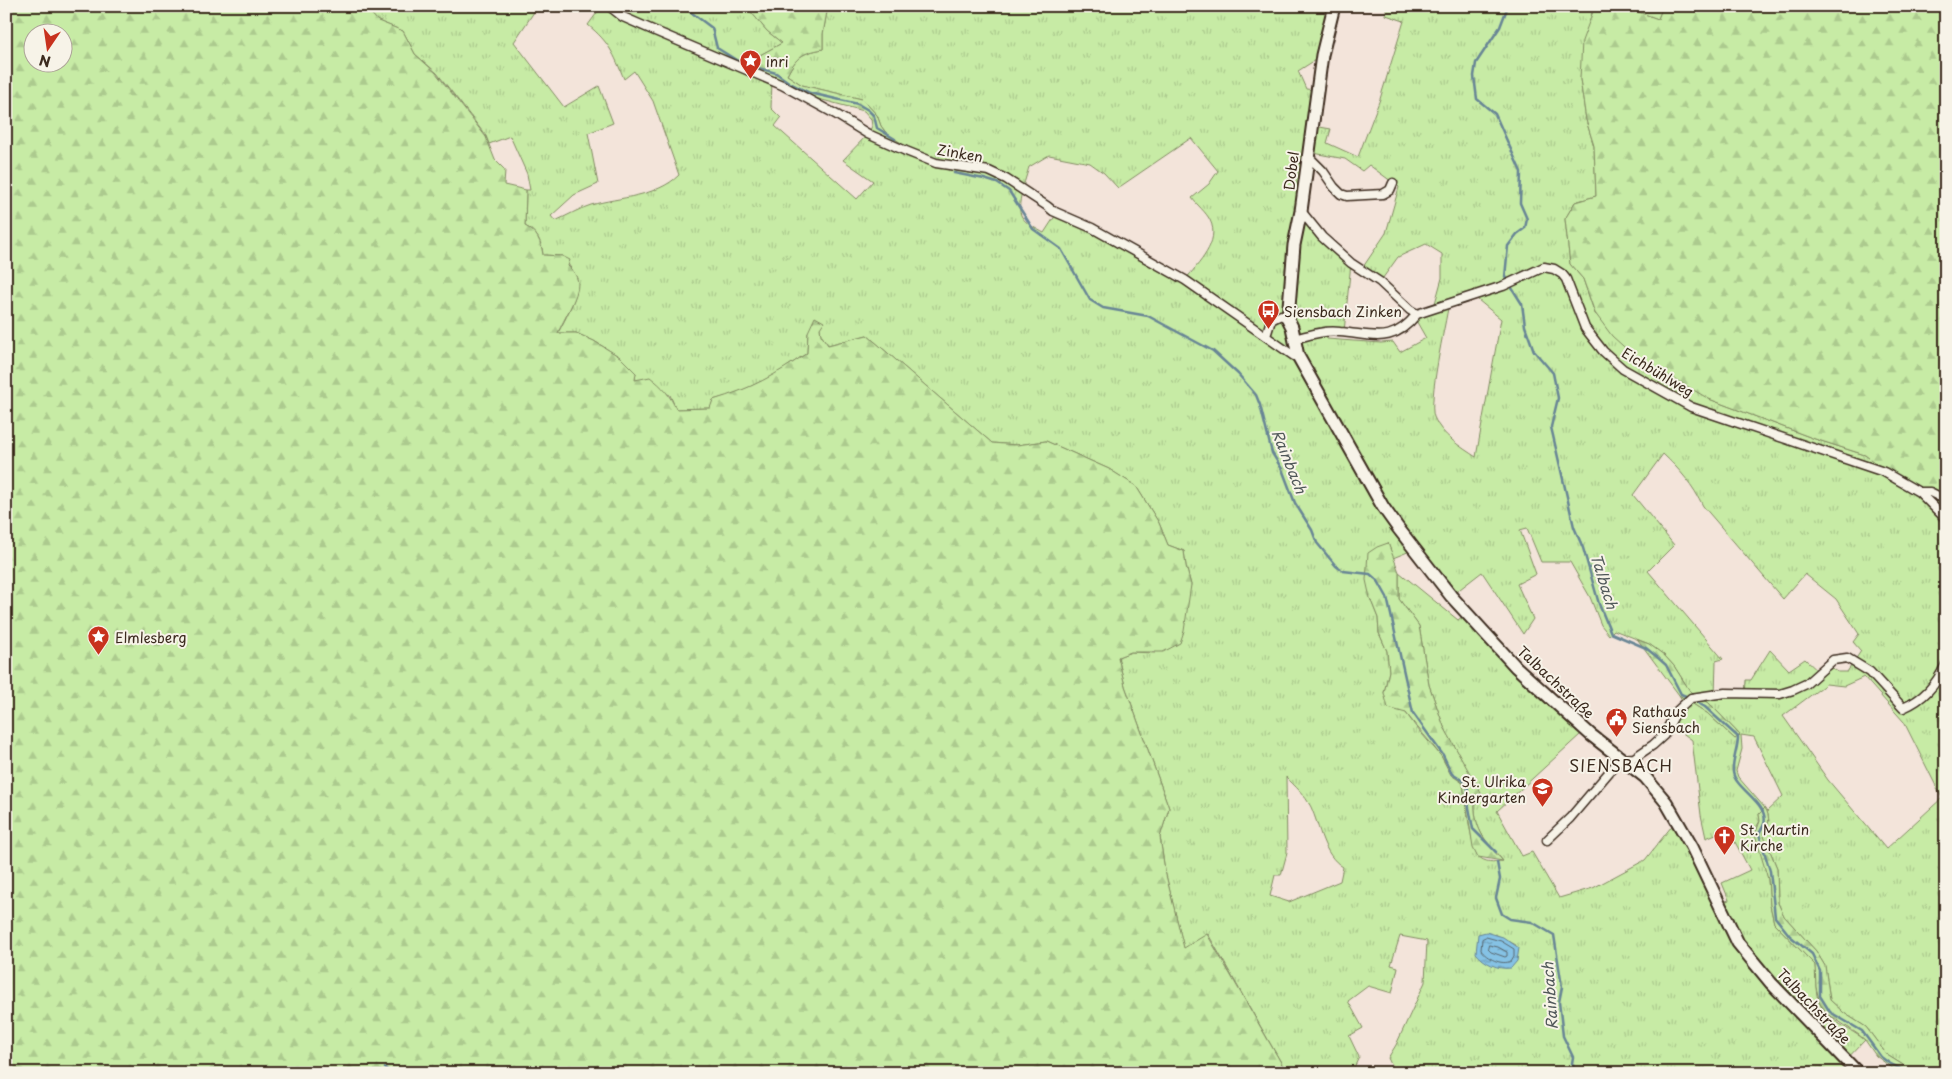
<svg xmlns="http://www.w3.org/2000/svg" width="1952" height="1079" font-family="'Playpen Sans',sans-serif">
<defs>
<pattern id="grass-tufts" width="24" height="20" patternUnits="userSpaceOnUse" patternTransform="scale(1.25)"><rect width="24" height="20" fill="#c7eba5"/><path d="M3 7l-1-3M5 7V3M7 7l1-3M15 17l-1-3M17 17v-4M19 17l1-3" fill="none" stroke="#acca8e"/></pattern>
<pattern id="forest-firs" width="22" height="20" patternUnits="userSpaceOnUse" patternTransform="scale(1.25)"><rect width="22" height="20" fill="#c7eba5"/><path d="M5 1l3.5 6h-7zM16 11l3.5 6h-7z" fill="#acca8e"/></pattern>
<pattern id="water-ripples" width="26" height="14" patternUnits="userSpaceOnUse" patternTransform="scale(1.25)"><rect width="26" height="14" fill="#85c2e5"/><path d="M2 4q2-2 4 0t4 0M15 11q2-2 4 0t4 0" fill="none" stroke="#6e9eb9"/></pattern>
</defs>
<rect width="100%" height="100%" fill="#f3e4da"/>
<filter id="ink" filterUnits="userSpaceOnUse"><feTurbulence type="fractalNoise" baseFrequency=".02" numOctaves="2"/><feDisplacementMap in="SourceGraphic" scale="10" xChannelSelector="R" yChannelSelector="G"/><feConvolveMatrix kernelMatrix="1 2 1 2 8 2 1 2 1" color-interpolation-filters="sRGB"/></filter>
<g filter="url(#ink)">
<path fill="url(#grass-tufts)" stroke="#818a62" fill-rule="evenodd" d="M364,6H531L534,12L514,42L564,107L599,86L613,123L588,133L598,184L574,195L551,216L555,221C567,216 578,209 591,205C619,197 657,197 679,175L653,101L634,71L624,79C614,54 609,42 588,25L602,6H746L767,31L782,43L760,55L772,81L771,108L781,118L775,126L857,199L873,181L843,160L868,134L901,143L887,134L881,126L877,115L862,99L802,85L787,75C797,56 802,53 823,49V34L828,6H1338L1324,63L1314,126L1331,129L1327,143L1358,157L1380,99L1404,21L1386,15V6H1595L1592,11L1580,79L1586,120L1594,146L1596,196L1575,202L1565,219L1570,264L1583,279L1595,314L1709,399L1815,439L1865,455L1886,470L1920,489L1946,520V1073H1916L1887,1055L1866,1027L1844,1013L1830,1000L1825,966L1816,951L1784,916L1778,903L1777,868L1763,834L1769,821L1767,811L1783,796L1754,737L1741,735L1742,749L1736,771L1738,777L1765,808L1759,814L1760,821L1757,826L1768,879L1770,905L1774,923L1815,965C1817,978 1814,993 1820,1004C1828,1021 1851,1029 1865,1040L1840,1066L1847,1073H1395L1388,1058L1396,1045L1425,982L1427,941L1400,936L1391,965L1398,967L1392,993L1368,986L1348,1001L1363,1028L1349,1036L1359,1057L1353,1070L1354,1073H1287L1208,934L1184,949L1165,871L1160,837L1169,808L1125,686L1118,657L1131,652L1155,653L1191,585L1186,566L1184,551L1168,545L1159,523L1136,486L1109,469L1046,441L1017,445L992,443L867,335L828,345L821,335L820,328L808,332L807,353L775,375L735,394L713,400L711,408L676,409L670,395L635,380L636,373L620,357L594,341L576,333H558C565,319 582,291 576,276C573,269 566,263 562,256L543,255C542,242 537,232 525,226L526,190H530L527,174L510,136L489,144L486,136L437,73L415,54L403,31L378,21ZM1320,57L1316,90L1306,89L1298,71ZM1191,138L1218,171L1209,184L1192,198C1197,205 1206,212 1210,220C1221,242 1198,264 1185,280L1057,213L1044,233C1037,229 1026,224 1022,217C1015,207 1026,178 1029,167L1049,155L1090,163L1104,173L1118,188ZM1308,152L1345,159L1362,171L1369,165L1399,187L1386,233L1361,270L1380,282L1398,257L1426,244L1442,254V278L1434,307L1414,317L1426,338L1400,352L1393,342L1381,343L1327,339L1326,332H1344L1351,263L1301,211ZM1472,295L1501,319L1476,457C1461,447 1441,435 1434,417C1428,400 1445,326 1449,303ZM1663,454C1680,470 1693,485 1703,506L1783,599L1805,574L1836,599L1859,634L1853,642L1861,651L1847,672H1838L1832,668L1822,675L1805,659L1789,670L1770,650L1751,680H1746L1745,696L1715,695L1716,661L1723,659L1648,571L1674,545L1633,495ZM1527,528L1541,562H1570L1590,597L1601,625L1609,635L1614,630L1649,644L1664,655L1674,666L1690,691L1709,703L1740,735L1735,739L1707,713L1679,695L1684,703L1673,726L1692,740L1701,815L1706,838L1728,829L1750,870L1722,883L1729,900L1715,905L1675,822L1645,860L1593,888L1559,898L1532,852L1522,856L1497,811L1581,734L1492,648L1464,615L1458,620L1399,572V599L1419,626L1429,685L1444,727L1481,795L1475,798C1473,832 1485,838 1503,861C1493,862 1485,863 1478,856C1472,850 1464,795 1463,783L1451,775L1441,756L1416,727L1406,713L1384,693L1389,671L1387,651L1379,633L1378,618L1370,598L1388,543L1393,558L1415,549L1451,596L1482,572L1523,634L1533,619L1517,584L1536,574L1520,530ZM1864,677L1904,722L1942,798L1886,849L1828,780L1783,716L1826,684L1844,686ZM1286,777C1295,786 1305,795 1311,807C1320,827 1323,855 1343,867L1340,881L1289,902L1270,896L1275,875H1281L1287,853ZM1495,934L1516,945L1499,967L1495,964Z
M1622,6H1663L1658,19Z"/>
<path fill="url(#forest-firs)" stroke="#818a62" fill-rule="evenodd" d="M6,6H364L378,21L403,31L415,54L436,73L486,137L495,160L505,170L504,185L526,190L525,226C537,232 541,241 543,255L562,256L570,260L568,266C573,271 577,275 578,283C579,296 563,320 558,333H576L594,341L620,357L636,373L635,380L650,377C663,387 670,395 676,409L710,408L713,400C750,389 776,375 807,353L808,332L815,317L824,322L820,328L821,335L828,345L867,335L992,443L1017,445L1046,441L1109,469L1136,486L1159,523L1168,545L1184,551L1186,566L1191,585L1184,631L1180,643L1163,652H1131L1118,657L1125,686L1169,808L1160,837L1165,871L1184,948L1207,934L1287,1073H6ZM62,32V62H32V32Z
M746,6H828L823,34V49C802,53 797,56 787,75L802,85L862,99L877,115L881,126L887,134L901,143L906,151L868,134L872,126L871,119L864,111L811,97L751,72L760,55L782,43L767,31Z
M1595,6H1622L1658,19L1663,6H1946V518L1865,455L1815,439L1709,399L1633,355L1612,336L1595,313L1583,279L1570,264L1565,219L1575,202L1596,196L1594,146L1586,120L1580,79L1582,41Z
M1388,543L1399,572V599L1419,626L1429,685L1444,727L1482,795L1475,798C1473,827 1484,841 1503,861L1478,857L1473,847L1463,783C1447,772 1451,770 1441,756C1430,741 1417,728 1406,713L1388,708L1384,693L1389,671L1387,651L1379,633L1378,618L1370,598L1366,580L1368,553L1377,547Z
M1638,640L1649,644L1664,655L1674,666L1690,691L1709,703L1740,735L1735,739L1707,713L1679,695Z
M1765,808C1771,817 1769,827 1763,834L1777,868L1778,903L1784,916L1816,951L1825,966L1830,1000L1844,1013L1866,1027L1887,1055L1916,1073H1899L1876,1056L1865,1040L1859,1035L1828,1014L1820,1004L1816,987L1815,965L1774,923L1770,905L1768,879L1755,835L1760,821L1759,814Z"/>
<path fill="url(#water-ripples)" stroke="#678595" d="M1486,932L1503,937L1519,948L1517,961L1511,968C1498,970 1484,963 1476,953L1478,934Z"/>
<g fill="none" stroke-linecap="round" stroke-linejoin="round">
<path stroke="#59676e" stroke-width="1" d="M1486,937L1501,941L1514,949V956L1511,961C1502,966 1486,958 1481,950L1482,939Z
M1489,945L1498,947L1507,952V956L1505,957L1491,952L1488,949Z"/>
<path stroke="#678595" stroke-width="2.5" d="M686,6L688,10L712,28L717,48L741,63L776,73L790,83L810,93L858,104L868,110L874,116L877,128L895,139
M1508,6L1500,27L1476,63L1474,76L1477,99L1495,114L1521,172L1520,203L1527,219L1525,228L1517,234L1508,246L1505,277L1522,304L1525,326L1534,351L1553,373L1558,398L1551,427L1574,527L1583,548L1599,604L1611,633L1646,648L1657,657L1666,665L1681,694L1688,697
M954,173L984,179L997,183L1009,191L1033,229L1061,249L1090,300L1103,308L1148,316L1213,351L1238,374L1256,395L1260,405L1272,453L1282,469L1295,503L1312,530L1317,543L1336,566L1343,571L1370,574L1378,581L1387,597L1413,713L1443,755L1452,774L1465,782L1468,789L1467,797L1473,829L1496,852
M1693,700L1705,707L1738,737C1738,748 1732,761 1733,772C1735,789 1770,804 1764,824C1763,827 1760,831 1759,834L1770,871L1775,917L1790,936L1812,954L1820,971V996L1830,1012L1862,1031L1881,1057L1889,1063L1909,1073
M1497,862L1500,879L1496,898L1502,914L1510,919L1532,922L1554,935L1562,987L1559,1002L1563,1036L1573,1057L1572,1063L1577,1073
M385,1068L390,1073"/>
<defs>
<path id="street" d="M609,6L623,17L655,31L782,85L837,115L868,134L906,151L936,163L989,171L1006,179L1047,206L1053,211L1092,228L1185,280L1294,356H1298
M1308,156L1323,171L1334,187L1341,194L1347,196L1383,194L1390,190L1393,183
M1301,211L1322,237L1351,263L1380,282L1410,310L1417,314
M1266,336L1271,320L1281,315L1288,319
M1294,339C1309,335 1325,330 1340,332C1375,335 1392,345 1417,314L1503,286L1544,267L1554,269L1562,274L1566,279L1585,328L1603,351L1623,369L1691,407L1884,472L1919,492H1930L1946,500
M1919,492L1946,519
M1547,840L1570,818L1616,764L1622,759L1634,758L1653,745L1664,735L1676,712L1691,698L1725,693L1780,694L1793,690L1806,684L1833,660L1847,658L1870,672L1903,708C1924,699 1936,685 1946,664"/>
<path id="secondary" d="M1334,6L1322,55L1301,211L1294,245L1288,319L1292,327L1298,356L1383,507L1398,528L1451,596L1516,667L1591,735L1645,777L1666,802L1692,847L1738,943L1771,983L1858,1073"/>
</defs>
<use href="#street" stroke="#3b2a1e" stroke-width="11"/>
<use href="#secondary" stroke="#3b2a1e" stroke-width="15"/>
<use href="#street" stroke="#f7f3e8" stroke-width="8"/>
<use href="#secondary" stroke="#f7f3e8" stroke-width="11"/>
</g>
</g>
<defs>
<symbol id="sight-pin" viewBox="-11 -11 22 30"><path d="M0 17L-7.5 6A9.5 9.5 0 1 1 7.5 6Z" fill="#c8321e" stroke="#f7f3e8"/><path d="M0-6L1.8-2.2L6-1.7L2.9 1.2L3.7 5.4L0 3.3L-3.7 5.4L-2.9 1.2L-6-1.7L-1.8-2.2Z" fill="#fff"/></symbol>
<symbol id="bus-pin" viewBox="-11 -11 22 30"><path d="M0 17L-7.5 6A9.5 9.5 0 1 1 7.5 6Z" fill="#c8321e" stroke="#f7f3e8"/><path d="M-5-6H5V4H4V6H2V4H-2V6H-4V4H-5ZM-3.5-4V0h7V-4ZM-3.5 1.2v1.5H-2V1.2ZM2 1.2v1.5H3.5V1.2Z" fill="#fff"/></symbol>
<symbol id="civic-pin" viewBox="-11 -11 22 30"><path d="M0 17L-7.5 6A9.5 9.5 0 1 1 7.5 6Z" fill="#c8321e" stroke="#f7f3e8"/><path d="M-.6-6.5H3V-4.5H.6V-3L4-1V1h2V6H-6V1h2V-1L-.6-3ZM-1.2 2.5V6h2.4V2.5Z" fill="#fff"/></symbol>
<symbol id="school-pin" viewBox="-11 -11 22 30"><path d="M0 17L-7.5 6A9.5 9.5 0 1 1 7.5 6Z" fill="#c8321e" stroke="#f7f3e8"/><path d="M0-5L7-2L0 1L-7-2ZM-4 1L0 2.5L4 1V4Q0 6-4 4Z" fill="#fff"/></symbol>
<symbol id="church-pin" viewBox="-11 -11 22 30"><path d="M0 17L-7.5 6A9.5 9.5 0 1 1 7.5 6Z" fill="#c8321e" stroke="#f7f3e8"/><path d="M-1.2-6h2.4v3.5h3.3v2.4h-3.3V6h-2.4V-.1h-3.3v-2.4h3.3Z" fill="#fff"/></symbol>
</defs>
<g fill-rule="evenodd">
<use href="#sight-pin" x="738" y="48" width="25" height="34"/>
<use href="#bus-pin" x="1256" y="298" width="25" height="34"/>
<use href="#sight-pin" x="86" y="624" width="25" height="34"/>
<use href="#civic-pin" x="1604" y="706" width="25" height="34"/>
<use href="#school-pin" x="1530" y="776" width="25" height="34"/>
<use href="#church-pin" x="1712" y="824" width="25" height="34"/>
</g>
<g text-anchor="middle" dominant-baseline="central" stroke-width="4" stroke-linejoin="round" paint-order="stroke">
<g font-size="14" fill="#3b2a1e" stroke="#f7f3e8" text-anchor="start">
<text x="766" y="61">inri</text>
<text x="1284" y="311">Siensbach Zinken</text>
<text x="115" y="637">Elmlesberg</text>
<text x="1632" y="711">Rathaus<tspan x="1632" dy="16">Siensbach</tspan></text>
<text x="1526" y="781" text-anchor="end">St. Ulrika<tspan x="1526" dy="16">Kindergarten</tspan></text>
<text x="1740" y="829">St. Martin<tspan x="1740" dy="16">Kirche</tspan></text>
</g>
<g font-size="14" fill="#3b2a1e" stroke="#f7f3e8">
<text transform="translate(960 153) rotate(10)">Zinken</text>
<text transform="translate(1291 171) rotate(-83)">Dobel</text>
<text transform="translate(1658 372) rotate(31)">Eichbühlweg</text>
<text transform="translate(1556 682) rotate(43)">Talbachstraße</text>
<text transform="translate(1814 1006) rotate(46)">Talbachstraße</text>
</g>
<g font-size="15" font-style="italic" fill="#51585a" stroke="#f7f3e8">
<text transform="translate(1290 461) rotate(68)">Rainbach</text>
<text transform="translate(1605 581) rotate(73)">Talbach</text>
<text transform="translate(1549 996) rotate(-94)">Rainbach</text>
</g>
<g font-size="16" letter-spacing="1" fill="#3b2a1e" stroke="#f7f3e8">
<text x="1621" y="765">SIENSBACH</text>
</g>
</g>
<rect width="1952" height="1079" fill="none" stroke="#f7f3e8" stroke-width="25"/>
<rect x="12" y="12" width="1927" height="1054" fill="none" stroke="#3b2a1e" stroke-width="2" filter="url(#ink)"/>
<g transform="translate(48 48) rotate(193)"><circle r="24" fill="#f7f3e8" stroke="#aca397"/>
<path d="M0-4L9 19L0 12L-9 19Z" fill="#c8321e"/>
<text y="-8" font-size="14" font-weight="bold" text-anchor="middle" fill="#3b2a1e">N</text>
</g>
</svg>
